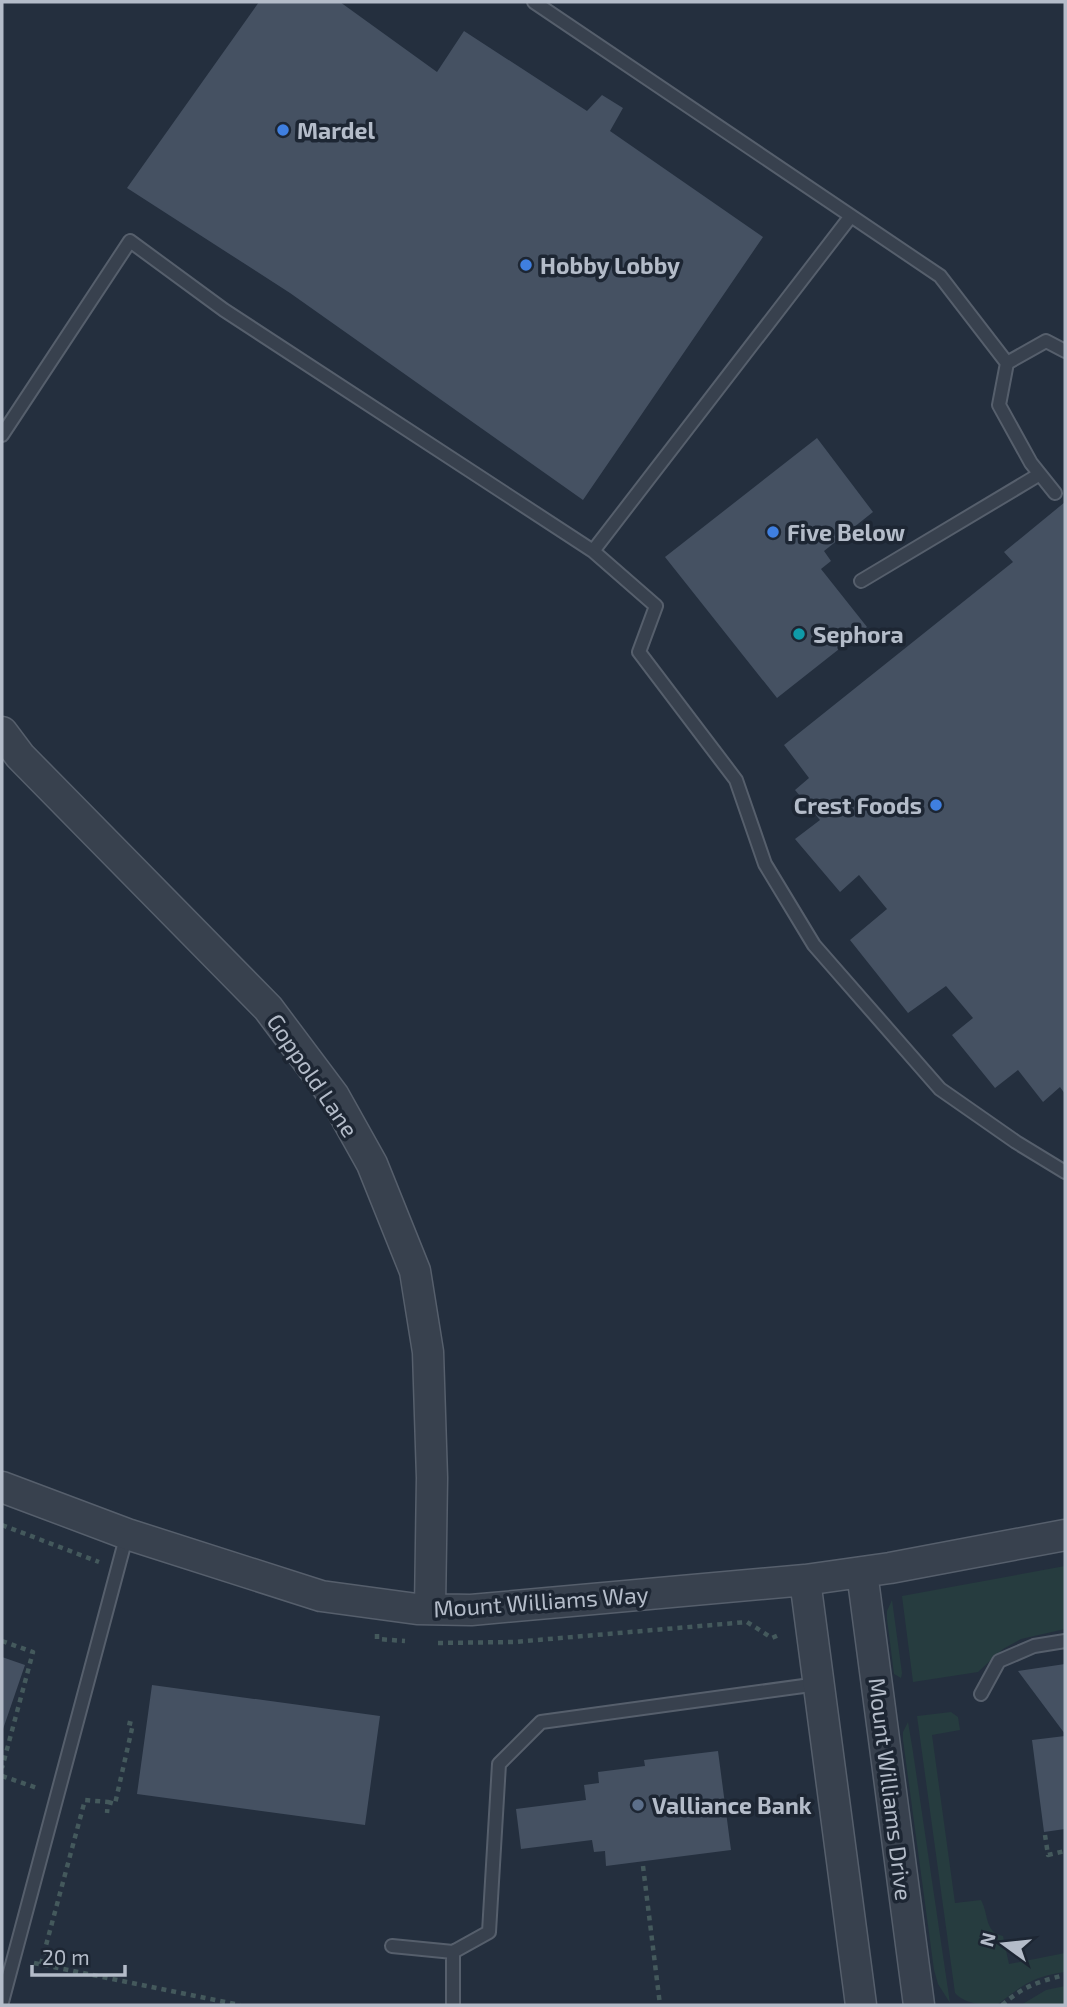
<svg xmlns="http://www.w3.org/2000/svg" width="1067" height="2007" font-family="'Exo 2',sans-serif">
<rect width="100%" height="100%" fill="#242f3e"/>
<path fill="#263c3f" d="M1065,1566V1629L1021,1639L1003,1649L978,1672L913,1682L902,1596Z
M892,1600L902,1673L901,1678L894,1674L887,1619V1611Z
M951,1712L958,1717L960,1730L932,1735L955,1903L981,1900C989,1914 984,1932 1003,1936L1009,1964L1065,1953V1972C1034,1976 1021,1986 997,2005C982,2005 965,2004 955,1993L917,1716Z
M908,1722L913,1752L950,2003L938,1984L934,1970L903,1740V1732Z
M1065,1986V2005H1021L1046,1990Z"/>
<path fill="#455162" d="M259,2H340L437,72L464,31L587,111L602,95L623,108L610,131L763,237L583,500L290,293L127,188Z
M817,438L873,512L824,551L831,561L821,569L867,627L777,698L665,557Z
M1065,502V1094L1060,1087L1043,1102L1018,1070L995,1088L952,1035L973,1018L946,986L908,1013L850,940L887,909L859,875L840,892L795,839L820,820L795,790L809,778L784,745L1013,562L1004,552Z
M2,1657L25,1665L2,1732Z
M1065,1664V1734L1018,1671Z
M152,1685L380,1716L365,1825L137,1794Z
M1065,1736V1829L1044,1832L1032,1740Z
M718,1751L731,1850L606,1866L605,1851L594,1852L592,1840L521,1849L516,1809L586,1800L584,1785L599,1783L598,1772L645,1766L644,1760Z"/>
<g fill="none" stroke-linecap="round" stroke-linejoin="round">
<defs>
<path id="service" d="M534,2L940,276L1007,363
M2,435L130,241L224,310L593,551L656,606L639,652L736,780L765,864L814,945L940,1089L1016,1142L1065,1172
M1055,493L1031,463L999,405L1007,363L1046,341L1065,351
M593,551L851,216
M861,581L1040,474
M981,1694L999,1661L1034,1646L1065,1641
M392,1946L453,1952
M2,2002L127,1534
M453,2005V1952L489,1932L499,1764L541,1722L818,1684"/>
<path id="tertiary" d="M2,732L20,756L268,1008L334,1096L372,1164L415,1271L428,1352L432,1478L430,1609
M2,1487L127,1534L321,1596L417,1609L471,1610L805,1580L890,1568L1065,1535
M862,1572L919,2005
M805,1580L861,2005"/>
</defs>
<use href="#service" stroke="#565f6c" stroke-width="16"/>
<use href="#tertiary" stroke="#565f6c" stroke-width="33"/>
<path stroke="#44595c" stroke-width="4.5" stroke-dasharray="5 5" stroke-linecap="butt" d="M2,1525L99,1562
M377,1634V1639L405,1641
M2,1641L33,1652L2,1768
M438,1643L514,1642L747,1622L772,1638L781,1634
M2,1776L37,1788
M108,1802L115,1804L133,1724L124,1722
M1045,1835L1048,1855L1065,1851
M643,1866L660,2005
M34,1963L240,2005
M41,1964L85,1800L108,1802L107,1813
M1002,2005C1024,1986 1037,1982 1065,1975"/>
<use href="#service" stroke="#38414e" stroke-width="12"/>
<use href="#tertiary" stroke="#38414e" stroke-width="30"/>
</g>
<g fill="#3f7fe0" stroke="#1d2633" stroke-width="2.5">
<circle cx="283" cy="130" r="7"/>
<circle cx="526" cy="265" r="7"/>
<circle cx="773" cy="532" r="7"/>
<circle cx="936" cy="805" r="7"/>
</g>
<circle fill="#0f9aa8" stroke="#1d2633" stroke-width="2.5" cx="799" cy="634" r="7"/>
<circle fill="#5c6f8a" stroke="#1d2633" stroke-width="2.5" cx="638" cy="1805" r="7"/>
<g text-anchor="middle" dominant-baseline="central" stroke-width="7" stroke-linejoin="round" paint-order="stroke">
<g font-size="23" font-weight="bold" fill="#b4bcc9" stroke="#1d2633" text-anchor="start">
<text x="297" y="130">Mardel</text>
<text x="540" y="265">Hobby Lobby</text>
<text x="787" y="532">Five Below</text>
<text x="813" y="634">Sephora</text>
<text x="922" y="805" text-anchor="end">Crest Foods</text>
<text x="652" y="1805">Valliance Bank</text>
</g>
<g font-size="23" fill="#b4bcc9" stroke="#1d2633">
<text transform="translate(313 1075) rotate(56)">Goppold Lane</text>
<text transform="translate(541 1601) rotate(-4)">Mount Williams Way</text>
<text transform="translate(891 1789) rotate(83)">Mount Williams Drive</text>
</g>
</g>
<rect width="1067" height="2007" fill="none" stroke="#b4bcc9" stroke-width="7"/>
<g transform="translate(1004 1944) rotate(285)" stroke="#1d2633" stroke-width="5" paint-order="stroke">
<path d="M0-5L12 26L0 18L-12 26Z" fill="#b4bcc9"/>
<text y="-10" font-size="19" font-weight="bold" text-anchor="middle" fill="#b4bcc9">N</text>
</g>
<path d="M32 1965v10h93v-10" fill="none" stroke="#b4bcc9" stroke-width="3.5"/>
<text x="42" y="1965" font-size="21" fill="#b4bcc9" stroke="#1d2633" stroke-width="5" paint-order="stroke">20 m</text>
</svg>
